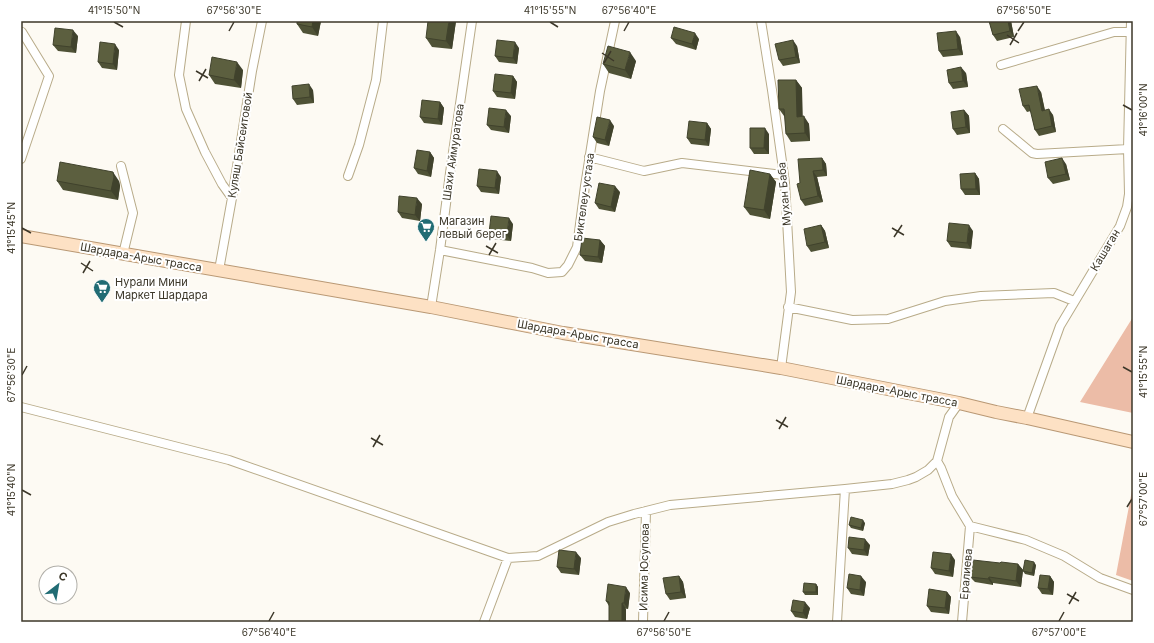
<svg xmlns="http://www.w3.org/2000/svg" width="1154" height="643" font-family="Inter,sans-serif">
<rect width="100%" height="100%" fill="#fdfaf3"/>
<path fill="#ecbca7" d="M1133,317V413L1080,402Z
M1133,485V581L1116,575Z"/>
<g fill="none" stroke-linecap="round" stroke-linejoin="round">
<defs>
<path id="street" d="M186,21L179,75L186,109L205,152L222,184L232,198
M761,21L772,90L785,183L791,292L781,368
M1001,65L1114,32H1130
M1003,129L1032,153L1037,154L1128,149
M589,157L644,171L682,163L783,175
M21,159L49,76L22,32
M121,166L133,213L123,254
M348,176L359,145L376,80L383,21
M440,250L532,268L548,273L562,272L568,265L577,247L585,186L600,91L615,21
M219,270L232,198L252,71L262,21
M431,307L440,250L450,173L472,21
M788,307L852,320L888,319L945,301L981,296L1054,293L1074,301
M21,407L229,460L508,558L538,556L608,522L634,514L670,505L845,489L892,484L908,480L916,477L928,470L937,461L949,417L959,403
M1027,418L1060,326L1120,226L1127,207L1129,194L1128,149L1131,21
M937,461L941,468L952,496L970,526L1026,540L1064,556L1100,578L1133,590
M484,622L508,558
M643,622L646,511
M837,622L841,554L845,489
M962,622L970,526"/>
<path id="primary" d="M21,236L431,307L563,333L781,368L959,403L996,412L1027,418L1133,442"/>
</defs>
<use href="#street" stroke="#b8ab89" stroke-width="10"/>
<use href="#primary" stroke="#b99874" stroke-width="14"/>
<use href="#street" stroke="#fff" stroke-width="8"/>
<use href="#primary" stroke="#fde1c4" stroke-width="12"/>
</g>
<path fill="#4f5236" d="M297,21H321L318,36L303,33L297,24Z
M456,21L452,49L432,47L426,38Z
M989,21H1011L1014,37L997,41L993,35Z
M78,36L76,53L58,51L53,45Z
M960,37L963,55L943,57L939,51Z
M671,38L699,39L696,50L676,44Z
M797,46L800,63L783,66L779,60Z
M519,48L517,64L499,62L495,56Z
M119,50L117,70L102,68L98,62Z
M636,61L631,79L609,73L603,64Z
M243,70L241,88L215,84L209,75Z
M966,73L968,87L953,89L949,83Z
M513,76L517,82L515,99L497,97L493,91Z
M796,80L802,88V116L809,124L810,141L791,142L786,134L785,116H784L779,109Z
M313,90L314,103L297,105L293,99Z
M1041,92L1045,110L1053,115L1056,132L1039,136L1035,130L1031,111L1027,112L1023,106Z
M440,102L444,108L442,125L424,123L420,117Z
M964,110L969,116L970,133L957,135L953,129Z
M511,116L509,133L491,130L487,125Z
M707,123L711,129L709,146L691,144L687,138Z
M614,126L609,146L597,143L593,137Z
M769,134V154H754L750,148Z
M430,152L434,158L431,177L418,174L414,168Z
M822,158L826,164L827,176L817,177L823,202L805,206L801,200L800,183Z
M1066,164L1070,180L1053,184L1048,178Z
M975,173L979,179L980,195H965L961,189Z
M770,174L776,182L770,219L750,215L744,207Z
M501,177L499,194L481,192L477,186Z
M57,181H119L120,186L118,200L63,190Z
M620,192L615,212L599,209L595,203Z
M422,204L420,221L402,218L398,212Z
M513,224L511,241L493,239L489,233Z
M821,225L825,231L829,248L811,252L807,246Z
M973,231L971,249L951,247L947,241Z
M600,240L605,246L602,263L585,261L580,255Z
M865,523L863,531L851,528L849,525Z
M870,545L868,556L852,554L848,548Z
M581,558L579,575L561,573L557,567Z
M955,560L953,577L935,574L931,568Z
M1018,564L1023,570L1021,587L993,583V585L975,582L970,577Z
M1036,565L1034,576L1025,574L1023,571Z
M679,576L683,582L686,598L670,600L666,594Z
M1050,576L1054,582L1053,595L1042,594L1038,588Z
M866,582L864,596L851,594L847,588Z
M816,584L818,587V595H805L803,592Z
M947,592L951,597L949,614L931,612L927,606Z
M630,593L628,609L609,606L606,601Z
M810,608L807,619L795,617L791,611Z"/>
<path fill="#40422c" d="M313,21H321L318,36L312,27Z
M449,21H456L452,49L446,41Z
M1008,21H1011L1014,37L1010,31Z
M73,30L78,36L76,53L71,47Z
M956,31L960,37L963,55L958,49Z
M695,33L699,39L696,50L692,44Z
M793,40L797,46L800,63L796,57Z
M515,42L519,48L517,64L513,58Z
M115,44L119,50L117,70L113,64Z
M630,52L636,61L631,79L625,70Z
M237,62L243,70L241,88L234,80Z
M961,67L966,73L968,87L963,81Z
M513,76L517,82L515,99L511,93Z
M796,80L802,88L803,124L797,117Z
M309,84L313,90L314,103L310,97Z
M1037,86L1041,92L1046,117L1042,111Z
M440,102L444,108L442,125L438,119Z
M1049,109L1053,115L1056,132L1052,126Z
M506,110L511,116L509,133L504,127Z
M964,110L969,116L970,133L966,127Z
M804,116L809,124L810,141L805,133Z
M610,120L614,126L609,146L605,140Z
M707,123L711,129L709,146L705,140Z
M765,128L769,134V154L764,148Z
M430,152L434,158L431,177L427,171Z
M822,158L826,164L827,176L823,170Z
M1062,158L1066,164L1070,180L1066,174Z
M497,171L501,177L499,194L495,188Z
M813,171L817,177L823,202L818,196Z
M113,172L119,181L120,186L118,200L111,191Z
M975,173L979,179L980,195L976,189Z
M770,174L776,182L770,219L764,210Z
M615,186L620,192L615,212L611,207Z
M417,198L422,204L420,221L415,215Z
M509,218L513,224L511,241L507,235Z
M821,225L825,231L829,248L825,242Z
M969,225L973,231L971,249L967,243Z
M600,240L605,246L602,263L598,257Z
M863,520L865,523L863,531L861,528Z
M865,539L870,545L868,556L864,550Z
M576,552L581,558L579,575L574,569Z
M951,554L955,560L953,577L949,571Z
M1034,562L1036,565L1034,576L1032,573Z
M1018,564L1023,570L1021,587L1016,581Z
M679,576L683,582L686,598L681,592Z
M861,576L866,582L864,596L860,590Z
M1050,576L1054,582L1053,595L1048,589Z
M989,577L993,583V585L988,579Z
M816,584L818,587V595L816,592Z
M626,587L630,593L628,609L624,603Z
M947,592L951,597L949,614L945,608Z
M805,602L810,608L807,619L803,613Z
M622,603L626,609V622H622Z"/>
<path fill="#5c5f3f" stroke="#40422c" d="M297,21H313L312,27L297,24Z
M428,21H449L446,41L426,38Z
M989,21H1008L1010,31L993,35Z
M674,27L695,33L692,44L671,38Z
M55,28L73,30L71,47L53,45Z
M956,31L958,49L939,51L937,33Z
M497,40L515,42L513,58L495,56Z
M793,40L796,57L779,60L775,44Z
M100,42L115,44L113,64L98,62Z
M608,46L630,52L625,70L603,64Z
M212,57L237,62L234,80L209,75Z
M961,67L963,81L949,83L947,70Z
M495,74L513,76L511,93L493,91Z
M778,80H796L797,117L804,116L805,133L786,134L784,109H779Z
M309,84L310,97L293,99L292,86Z
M1037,86L1042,111L1049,109L1052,126L1035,130L1029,105L1023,106L1019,89Z
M422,100L440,102L438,119L420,117Z
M489,108L506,110L504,127L487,125Z
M964,110L966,127L953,129L951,112Z
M597,117L610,120L605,140L593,137Z
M689,121L707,123L705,140L687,138Z
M750,128H765L764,148H750Z
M417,150L430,152L427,171L414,168Z
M822,158L823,170L813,171L818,196L801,200L797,184L800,183L798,159Z
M1062,158L1066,174L1048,178L1045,162Z
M60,162L113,172L114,177L111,191L57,181Z
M479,169L497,171L495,188L477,186Z
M750,170L770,174L764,210L744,207Z
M975,173L976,189H961L960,174Z
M599,183L615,186L611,207L595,203Z
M399,196L417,198L415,215L398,212Z
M491,216L509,218L507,235L489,233Z
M949,223L969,225L967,243L947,241Z
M821,225L825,242L807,246L804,229Z
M582,238L600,240L598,257L580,255Z
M851,517L863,520L861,528L849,525Z
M849,537L865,539L864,550L848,548Z
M559,550L576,552L574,569L557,567Z
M933,552L951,554L949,571L931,568Z
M973,560L1000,563L1001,562L1018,564L1016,581L989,577L988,579L970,577Z
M1025,560L1034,562L1032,573L1023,571Z
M849,574L861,576L860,590L847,588Z
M1040,575L1050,576L1048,589L1038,588Z
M679,576L681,592L666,594L663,578Z
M804,583L816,584V592H803Z
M608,584L626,587L624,603H622V622H609V602L606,601Z
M929,589L947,592L945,608L927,606Z
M793,600L805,602L803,613L791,611Z"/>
<path fill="none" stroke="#3c3729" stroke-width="1.5" d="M114,22L123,27M550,22L558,27M229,31L234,22M624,31L629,22M1018,31L1024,22M1007,35L1019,43M1010,45L1017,33M602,53L614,61M604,63L611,51M196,71L208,78M199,81L206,69M1123,105L1132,110M22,228L31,233M892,228L904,235M894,237L902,225M486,246L498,253M489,255L496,243M81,263L93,271M83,273L90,261M1123,367L1132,372M22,375L27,366M776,420L788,427M779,429L786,417M371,438L383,445M373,447L380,435M22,490L31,495M1127,507L1132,499M1067,594L1079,601M1069,604L1076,592M269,621L274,612M664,621L669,612M1059,621L1064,612"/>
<defs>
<symbol id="supermarket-pin" viewBox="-11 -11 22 30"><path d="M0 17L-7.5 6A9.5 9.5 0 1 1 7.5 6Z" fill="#216c74" stroke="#fff"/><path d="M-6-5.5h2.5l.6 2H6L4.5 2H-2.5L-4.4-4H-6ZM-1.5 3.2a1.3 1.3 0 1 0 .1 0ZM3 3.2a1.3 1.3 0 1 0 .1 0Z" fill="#fff"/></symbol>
</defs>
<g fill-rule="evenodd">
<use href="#supermarket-pin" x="416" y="217" width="20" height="27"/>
<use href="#supermarket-pin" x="92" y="278" width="20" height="27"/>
</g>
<g text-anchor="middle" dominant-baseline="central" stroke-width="4" stroke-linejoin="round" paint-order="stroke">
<g font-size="11" fill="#3c3729" stroke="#fff">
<text transform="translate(240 145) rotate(-81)">Куляш Байсеитовой</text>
<text transform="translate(453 152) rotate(-82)">Шахи Аймуратова</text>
<text transform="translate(784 194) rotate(-95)">Мухан Баба</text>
<text transform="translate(584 197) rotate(-82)">Биктелеу-устаза</text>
<text transform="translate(1105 250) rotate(-59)">Кашаган</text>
<text transform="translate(141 257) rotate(10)">Шардара-Арыс трасса</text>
<text transform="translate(578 334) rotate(10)">Шардара-Арыс трасса</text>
<text transform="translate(897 391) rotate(11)">Шардара-Арыс трасса</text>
<text transform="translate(644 567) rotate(-89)">Исима Юсупова</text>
<text transform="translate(966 574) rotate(-85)">Ералиева</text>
</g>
<g font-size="11" fill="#3c3729" stroke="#fff" text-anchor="start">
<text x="439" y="221">Магазин<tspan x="439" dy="13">левый берег</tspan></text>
<text x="115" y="282">Нурали Мини<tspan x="115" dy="13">Маркет Шардара</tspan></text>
</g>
</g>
<rect width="1154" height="643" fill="none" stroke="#ffffff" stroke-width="44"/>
<g transform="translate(58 585) rotate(31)"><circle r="19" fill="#ffffff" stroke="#b1afa9"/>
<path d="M0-3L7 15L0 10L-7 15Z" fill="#216c74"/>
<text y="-6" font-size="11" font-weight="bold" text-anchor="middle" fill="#3c3729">С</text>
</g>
<rect x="22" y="22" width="1110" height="599" fill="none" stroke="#3c3729" stroke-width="1.5"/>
<g font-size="10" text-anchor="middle" fill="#3c3729">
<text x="114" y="14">41°15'50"N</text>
<text x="234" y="14">67°56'30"E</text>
<text x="550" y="14">41°15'55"N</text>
<text x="629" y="14">67°56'40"E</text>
<text x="1024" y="14">67°56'50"E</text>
<text transform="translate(1143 110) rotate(-90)" y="4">41°16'00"N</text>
<text transform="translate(11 228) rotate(-90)" y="4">41°15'45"N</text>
<text transform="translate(1143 372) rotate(-90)" y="4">41°15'55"N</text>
<text transform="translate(11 375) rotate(-90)" y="4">67°56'30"E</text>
<text transform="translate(11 490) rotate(-90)" y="4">41°15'40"N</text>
<text transform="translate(1143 499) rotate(-90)" y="4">67°57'00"E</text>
<text x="269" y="636">67°56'40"E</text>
<text x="664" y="636">67°56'50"E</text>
<text x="1059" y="636">67°57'00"E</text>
</g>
</svg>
